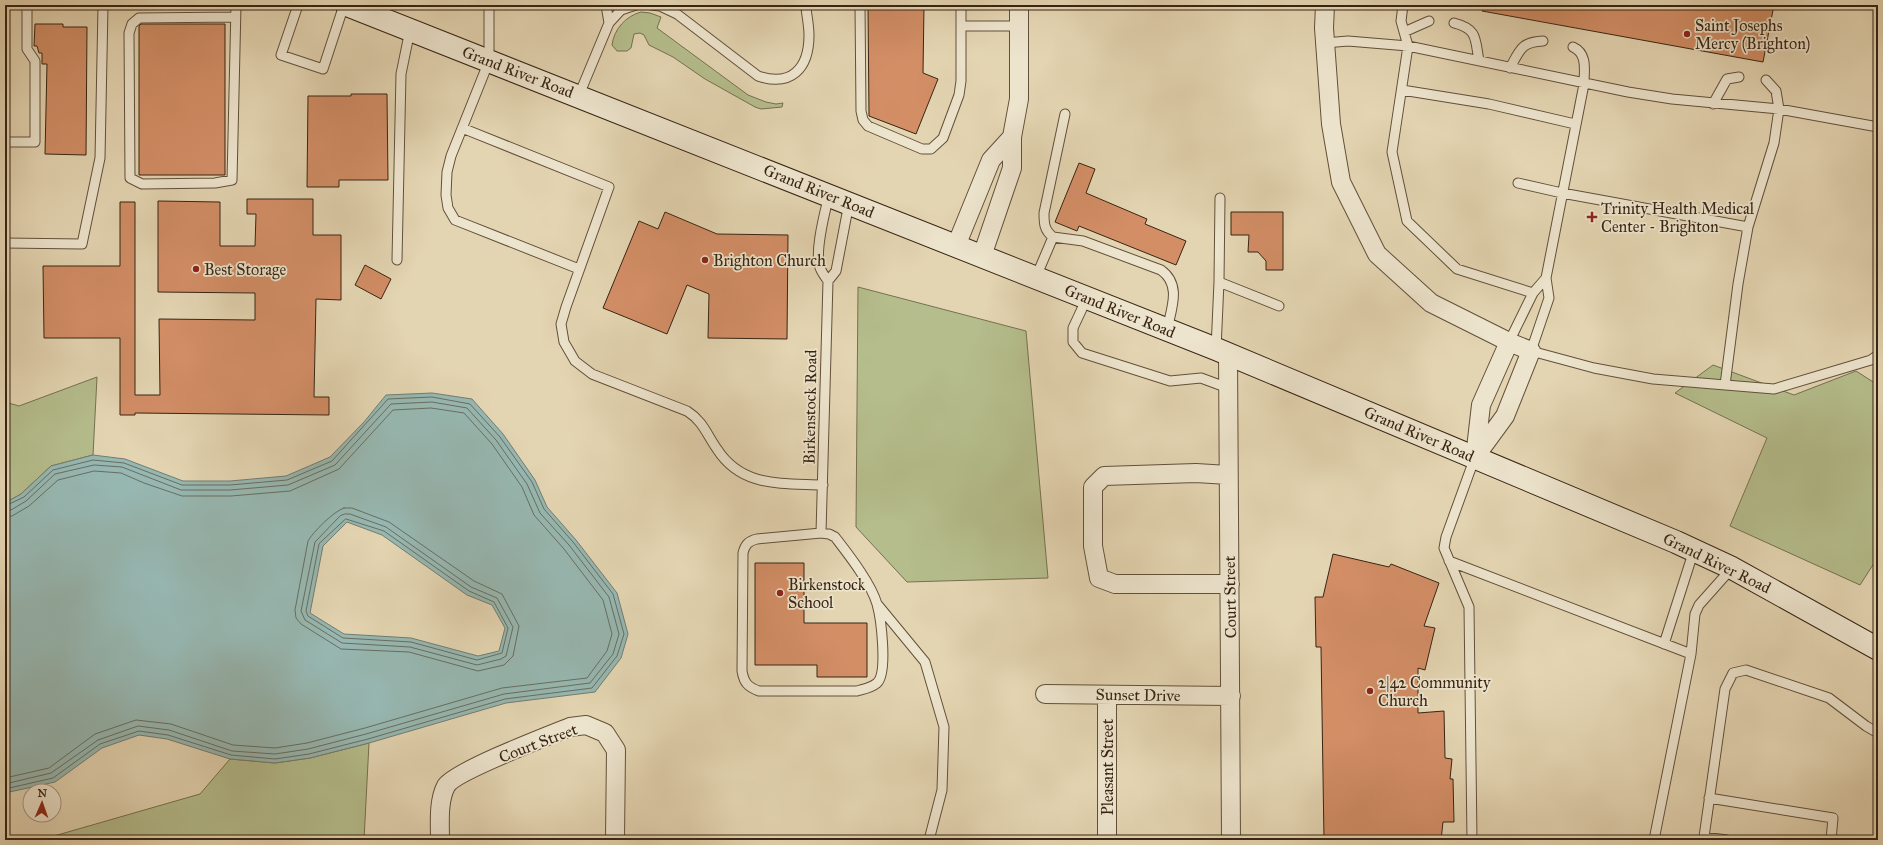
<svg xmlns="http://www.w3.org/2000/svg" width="1883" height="845" font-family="'IM FELL Great Primer',serif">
<rect width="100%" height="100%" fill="#e4d5b2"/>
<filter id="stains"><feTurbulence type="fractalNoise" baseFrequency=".005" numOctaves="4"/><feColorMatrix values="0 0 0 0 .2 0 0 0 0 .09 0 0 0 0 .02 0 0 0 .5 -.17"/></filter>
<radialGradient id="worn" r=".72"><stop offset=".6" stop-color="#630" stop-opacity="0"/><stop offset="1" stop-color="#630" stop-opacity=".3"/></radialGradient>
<path fill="#b5bd8c" stroke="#767050" d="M641,12L650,13L661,17L657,28L748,95L766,102L776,104L783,103L782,107L761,109L755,107L705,79L673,57L649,45L644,35L640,33L634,34L631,48L627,51H617L612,45C614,29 626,16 641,12Z
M858,287L1026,331L1048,578L907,582L856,527Z
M1713,365L1794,395L1856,371L1878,385V557L1860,585L1730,526L1767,438L1675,393Z
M97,377L93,455L51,466L21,494L5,503V402L19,406Z
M369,743L364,840H40L200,794L230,759L275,763L310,758Z"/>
<path fill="#97b8b2" stroke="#717d72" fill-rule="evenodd" d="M432,393L472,399L503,434L535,480L547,507L576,540L617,593L628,634L621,658L595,692L506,703L369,743L310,758L275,763L230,759L167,739L139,735L102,748L55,782L5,793V503L21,494L51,466L93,455L125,459L183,481H230L286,476L330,457L364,422L386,395ZM347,522L382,535L467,595L492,605L505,628L499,651L478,656L411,638L344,634L310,613L323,546Z"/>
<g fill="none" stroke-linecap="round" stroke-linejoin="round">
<path stroke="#676e62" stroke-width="1" d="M5,506L24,497L53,470L93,460L124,463L182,485H230L287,480L332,461L388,399L432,397L470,404L500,437L532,482L544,509L573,542L613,594L624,634L617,656L592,688L505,699L368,739L309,754L275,759L231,755L168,735L139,731L100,744L53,778L5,789
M344,508H352L389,522L474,581L502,594L519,626L513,656L504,665L478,671L409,652L341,649L301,624L296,618L295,610L308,541C313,532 334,511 344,508Z
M5,511L11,510L26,501L55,474L94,465L122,467L181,490H230L288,485L335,465L391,404L432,402L467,408L496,440L527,484L540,513L569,545L609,597L619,634L613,654L590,683L504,694L366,734L308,749L275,754L232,751L169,730L138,726L98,740L51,773L5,784
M345,514H350L386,527L471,587L497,598L513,627L506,656L501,659L477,665L410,647L342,643L305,620L301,611L315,542L340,516Z
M5,517L12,516L29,506L58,480L94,471L121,473L144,483L182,496H231L290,491L339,469L393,410L431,408L464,413L492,444L522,487L534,515L564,549L603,600L612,634L607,651L587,678L502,688L365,728L307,743L275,748L233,745L171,724L136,720L95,734L49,768L5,778
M346,519L384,531L469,591L494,602L508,628L502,653L477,660L411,642L343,638L308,616L306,611L319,544Z"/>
</g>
<path fill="#d38e66" stroke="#372413" d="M868,5H924L923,73L938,79L916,134L869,116Z
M1483,5H1774L1763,62L1482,11Z
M35,24H63V27H87L86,155L45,154L47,64H42V53H39L37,46H34Z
M141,24H225V175H139V26Z
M351,94H387L388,180H339V187H307L308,96H351Z
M1079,163L1095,169L1086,193L1147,219L1145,224L1186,241L1176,265L1079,226L1077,231L1055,222Z
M247,199H313V235H341V300L316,299L314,397H329V415L135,413V415H120V338H44L43,266H120V202H135V395H160L159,319L255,320V293L158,292V201L220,202V246H255L256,214H247Z
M665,212L717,234L788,235L787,339L708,338L709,294L687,285L667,334L603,308L639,221L658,229Z
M1231,212H1283V270H1266V261L1258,252H1248L1249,235H1231Z
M365,265L391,279L381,299L355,285Z
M1333,554L1389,567L1391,564L1439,583L1424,626L1435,628L1425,670L1418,668V713L1444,711L1445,758L1452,759L1450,779H1453L1454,822H1443L1441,840H1324L1321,647H1316L1315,597H1323Z
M755,563H804V623H867V677H817V665H755Z"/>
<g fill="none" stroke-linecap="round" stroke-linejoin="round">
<defs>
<path id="service" d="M298,5L281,55L323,69L344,5
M489,5V61L451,156L447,172L446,195L448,208L455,220L579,269
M606,5L609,23
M651,5L660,6L677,14L758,76C791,87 809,69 809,35C809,26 807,17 806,8L803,5
M860,5L861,111L863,120L868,126L922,149H931L943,138L959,95L961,81V5
M1403,5L1401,21L1408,46L1392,152L1407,221L1457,269L1533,293
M235,17L139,18L132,24L129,33L130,178L142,184L215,183L232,180L236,5
M1454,23C1478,29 1475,39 1479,61
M962,26H1019
M1404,32L1429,21
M1325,43L1348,41L1408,46L1628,92L1672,99L1779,109L1774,143L1748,227L1738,284L1725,385
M1510,68C1520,50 1521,42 1543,41
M1766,80L1776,91L1779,109L1878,127
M1402,90L1489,104L1575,124
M579,95L609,23L621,10L636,5
M1713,104L1727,79L1739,77
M462,128L609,187L566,307L561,324L564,342L575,361L592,374L687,411C703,421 707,435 717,449C742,488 782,483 823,485
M5,142H35V61L27,49V5
M1518,183L1562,193L1748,227
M1053,237C1044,230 1044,223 1044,213L1065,114
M5,243L82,244L100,158L103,6L101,5
M397,260L401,74L410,30
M1036,277L1053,237L1083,241L1161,270C1182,285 1171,309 1167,330
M1546,278L1584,84C1584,70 1588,54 1573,47
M828,281L836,271L849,203
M1219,282L1279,306
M1087,298L1073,328V342L1082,353L1170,381L1201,378L1228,388
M1509,342L1533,293L1546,278L1549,298L1531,351L1594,368L1653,379L1774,389L1871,360L1878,355
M1216,349L1219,282L1220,198
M821,533L829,534L835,537C848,554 871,583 877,604C881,618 888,673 877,683C871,688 864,689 857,691H759C748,687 744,683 742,671L743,553C745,545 748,541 757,539Z
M821,533L828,281C826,278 823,274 821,270C813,255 825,212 829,195
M1449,561L1691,654L1654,840
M878,605L925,662L944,727L942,790L929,840
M1664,644L1694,550
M1691,654L1695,614L1699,605L1731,569
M1709,798L1833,818L1831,840
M1472,840L1469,607L1444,548L1446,537L1475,457
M1727,840L1704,837L1725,689L1733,673L1746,670L1829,698L1866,726L1878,733"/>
<path id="minor" d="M1325,5L1324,28L1331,124L1341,182L1377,254L1431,303L1509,342L1531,351L1505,416L1475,457L1481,405L1509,342
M956,246L991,160L1012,137
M982,256L1012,168V137L1019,99V5
M1228,354L1231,840
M1228,475L1196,473L1104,476L1093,487V546L1099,578L1115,584H1230
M1045,694L1231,696
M440,840C440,823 438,801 446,786C454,772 550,735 570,727L586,725L605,733L616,750L615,840
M1107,840V695"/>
<path id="secondary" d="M347,5L1216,349L1676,542L1732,568L1878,649"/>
</defs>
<use href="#service" stroke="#62503b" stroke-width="11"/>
<use href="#minor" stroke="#62503b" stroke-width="20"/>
<use href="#secondary" stroke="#372413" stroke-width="24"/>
<use href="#service" stroke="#ede4cd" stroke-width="9"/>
<use href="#minor" stroke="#ede4cd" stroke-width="18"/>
<use href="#secondary" stroke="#ede4cd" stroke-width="22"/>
</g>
<g fill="#8f2418" stroke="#ede4cd" stroke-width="1.5">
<circle cx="1687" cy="34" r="4"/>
<path d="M1590 211h4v4h4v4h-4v4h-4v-4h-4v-4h4z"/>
<circle cx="705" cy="260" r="4"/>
<circle cx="196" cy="269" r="4"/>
<circle cx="780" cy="593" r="4"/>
<circle cx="1370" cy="691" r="4"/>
</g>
<g text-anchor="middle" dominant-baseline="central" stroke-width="3.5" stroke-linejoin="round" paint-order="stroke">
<g font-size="16" fill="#372413" stroke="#ede4cd" text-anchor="start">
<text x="1695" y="25">Saint Josephs<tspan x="1695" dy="18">Mercy (Brighton)</tspan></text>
<text x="1601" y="208">Trinity Health Medical<tspan x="1601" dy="18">Center - Brighton</tspan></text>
<text x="713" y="260">Brighton Church</text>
<text x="204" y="269">Best Storage</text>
<text x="788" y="584">Birkenstock<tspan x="788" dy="18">School</tspan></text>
<text x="1378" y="682">2|42 Community<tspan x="1378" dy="18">Church</tspan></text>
</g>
<g font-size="16" fill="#372413" stroke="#ede4cd">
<text transform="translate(518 72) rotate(21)">Grand River Road</text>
<text transform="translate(819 191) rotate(22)">Grand River Road</text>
<text transform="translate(1120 311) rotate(22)">Grand River Road</text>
<text transform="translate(810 407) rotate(-89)">Birkenstock Road</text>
<text transform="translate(1419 434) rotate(23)">Grand River Road</text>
<text transform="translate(1717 563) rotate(26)">Grand River Road</text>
<text transform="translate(1230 597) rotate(-91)">Court Street</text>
<text transform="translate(1138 695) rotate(1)">Sunset Drive</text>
<text transform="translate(538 743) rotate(-21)">Court Street</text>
<text transform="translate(1107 767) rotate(-90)">Pleasant Street</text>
</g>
</g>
<rect width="1883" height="845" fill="none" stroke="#e4d5b2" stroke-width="20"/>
<rect x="6" y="6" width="1871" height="833" fill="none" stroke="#372413" stroke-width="2"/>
<rect x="10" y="10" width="1863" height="825" fill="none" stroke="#372413"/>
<g transform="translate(42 803) rotate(2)"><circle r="19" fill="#ede4cd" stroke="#a49783"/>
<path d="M0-3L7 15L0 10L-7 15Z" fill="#8f2418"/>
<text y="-6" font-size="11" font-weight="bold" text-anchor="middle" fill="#372413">N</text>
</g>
<rect width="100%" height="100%" filter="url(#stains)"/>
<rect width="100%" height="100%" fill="url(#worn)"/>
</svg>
